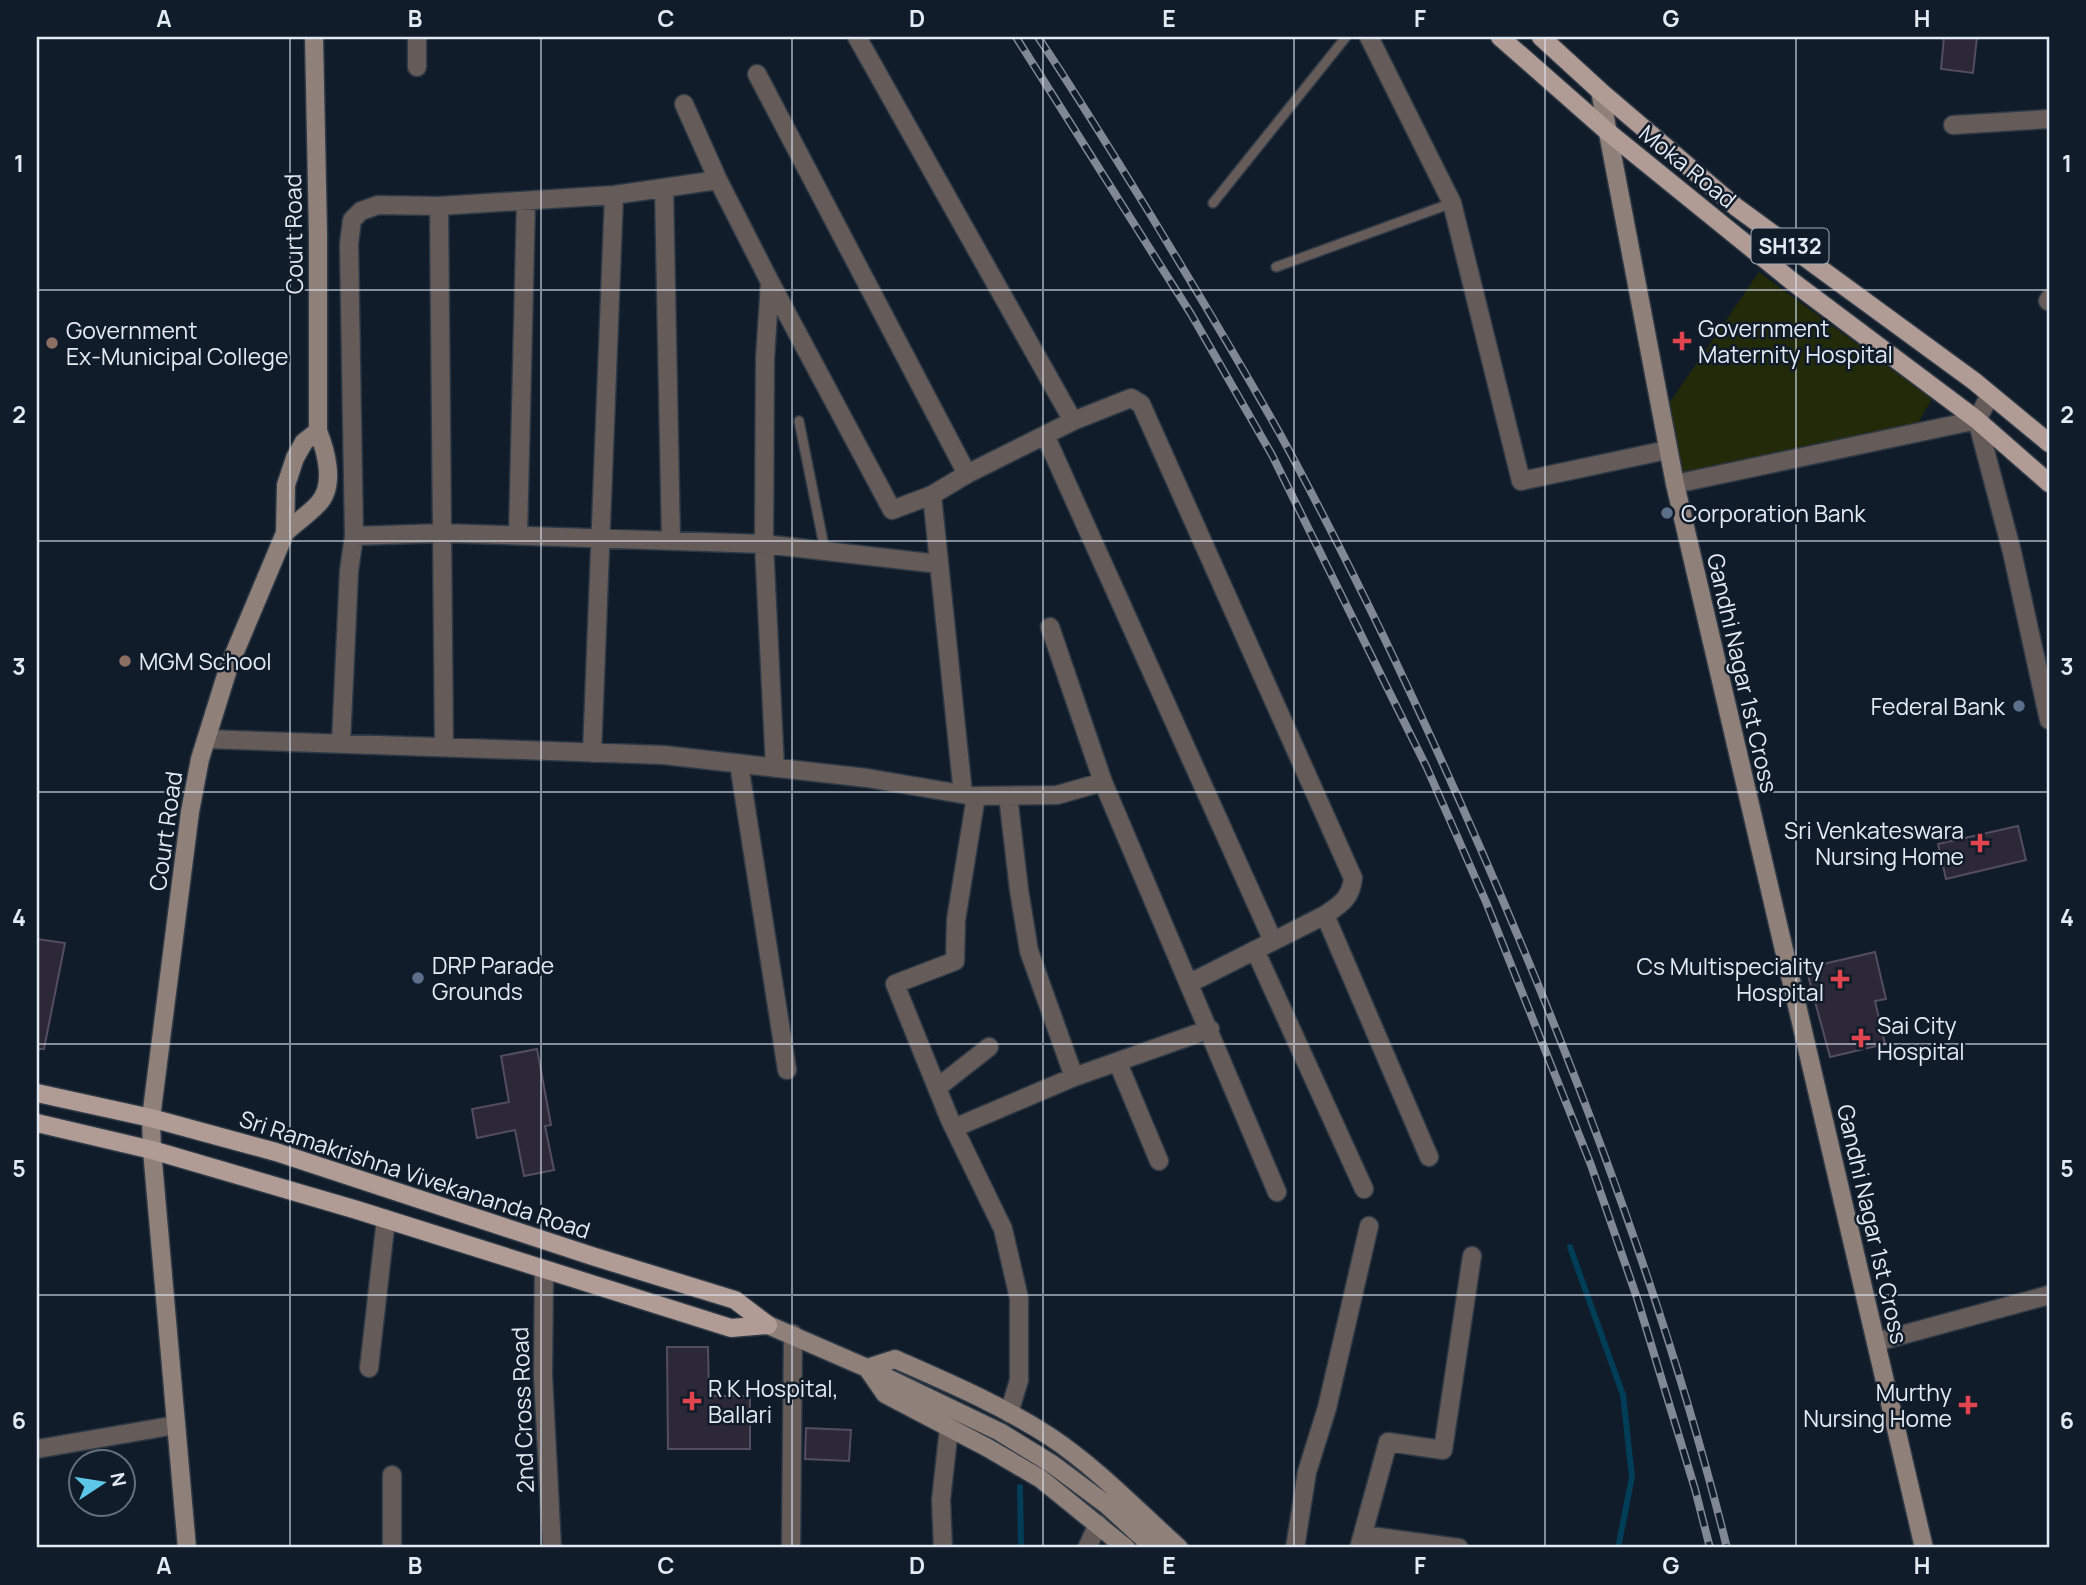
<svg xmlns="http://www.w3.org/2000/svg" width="2086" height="1585" font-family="Manrope,sans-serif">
<rect width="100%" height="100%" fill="#111c2a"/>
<path fill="#222a09" d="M1759,272L1932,399L1918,423L1677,479L1664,411Z"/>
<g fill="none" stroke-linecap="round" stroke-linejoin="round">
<path stroke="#003d57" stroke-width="6" d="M1570,1247L1623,1395L1632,1477L1618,1548
M1020,1487L1021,1548"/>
</g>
<path fill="#2d2838" stroke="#544d60" stroke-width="2" d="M1944,37H1977L1973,73L1941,69Z
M2018,826L2026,860L1946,879L1938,844Z
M37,939L65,943L44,1049H37Z
M1875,952L1886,999L1875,1001L1885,1044L1830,1057L1806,968Z
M537,1049L551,1125L545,1126L554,1170L524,1176L515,1130L477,1138L472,1109L509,1102L501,1056Z
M667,1347H708L709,1396H750V1449H668Z
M806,1428L851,1430L849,1461L805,1459Z"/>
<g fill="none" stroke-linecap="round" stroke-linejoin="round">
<defs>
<path id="lane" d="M1213,203L1346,37
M1276,267L1452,203
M799,421L825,551"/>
<path id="street" d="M417,37V67
M857,37L1073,421
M1369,37L1452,203L1521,481L1667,450
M757,74L967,474
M684,104L718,180L770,282L765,359L764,544L775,768
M1953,125L2049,119
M664,188L671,541
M439,206L444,747
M770,282L892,510L932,495
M2048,301L2049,299
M1990,395L1977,420L2012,552L2049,720
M1045,435L1273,941
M1675,484L1977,420
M518,535L526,201
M354,536L443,533L764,544L939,564
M1050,627L1103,782L1277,1192
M206,739L664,755L867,778L973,796L1057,795L1103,782
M341,743L349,571L354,536L349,244L352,220L361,211L378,205L439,206L614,195L718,180
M592,753L614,195
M739,764L787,1070
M963,794L932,495L967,474L1073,421L1131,398L1141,404L1353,878C1351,898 1341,904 1325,915L1190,983
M976,796L956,920L955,961L895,984L950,1120L1003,1229L1019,1298V1380L1009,1413
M1008,796L1019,890L1029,951L1074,1077
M1325,915L1429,1157
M1255,950L1364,1189
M1118,1063L1159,1161
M937,1088L989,1047
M954,1128L1074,1077L1210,1029
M544,1271L543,1376L552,1548
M1876,1342L2049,1295
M369,1368L386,1219
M37,1449L176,1425
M1363,1535L1459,1548
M392,1548V1475
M791,1548L793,1334
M943,1548L941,1500L949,1428
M1087,1548L1098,1524
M1295,1548L1307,1472L1327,1408L1369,1226
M1359,1548L1388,1442L1443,1450L1472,1256"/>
<path id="secondary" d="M1600,91L1675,484L1924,1548
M285,533C295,523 308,515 318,504C336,486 326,451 318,431V235L314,37
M768,1325L867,1368L1000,1432L1052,1464L1107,1505L1154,1548
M867,1368L895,1359C947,1382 1001,1405 1049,1436C1096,1467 1137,1510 1179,1548
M867,1368L885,1394L988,1448L1041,1479L1126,1548
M187,1548L152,1150L151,1118L190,812L200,759L229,666L285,533L286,485L295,458L304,442L318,431"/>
<path id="primary" d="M1500,37L1608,132L1793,282L1977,420L2049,483
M1541,37L1600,91L1736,207L1974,381L2049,443
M37,1093L151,1118L276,1152L592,1256L735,1300L768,1325
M37,1123L152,1150L357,1210L731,1328L768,1325"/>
</defs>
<use href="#lane" stroke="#2e3946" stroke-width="12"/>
<use href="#street" stroke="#2e3946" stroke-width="21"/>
<use href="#secondary" stroke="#2e3946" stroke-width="21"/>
<use href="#primary" stroke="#2e3946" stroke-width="21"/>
<use href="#lane" stroke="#655b58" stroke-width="9"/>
<use href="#street" stroke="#655b58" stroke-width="18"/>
<use href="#secondary" stroke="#90807a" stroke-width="18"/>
<use href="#primary" stroke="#b19c95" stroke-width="18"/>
<defs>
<path id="rail" d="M1016,37L1191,314L1272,455L1427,768L1486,902L1591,1165L1637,1298L1695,1489L1710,1548
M1038,37C1077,95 1113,154 1150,214C1196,290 1243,367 1286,445C1375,610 1453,780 1525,953C1605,1146 1677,1345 1727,1548"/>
</defs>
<use href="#rail" stroke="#7f8894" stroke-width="8"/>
<use href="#rail" stroke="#111c2a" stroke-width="5" stroke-dasharray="16" stroke-linecap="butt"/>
</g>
<path fill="none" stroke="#e2eaf4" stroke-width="2" stroke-opacity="0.55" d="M290,37V1548M541,37V1548M792,37V1548M1043,37V1548M1294,37V1548M1545,37V1548M1796,37V1548M37,290H2049M37,541H2049M37,792H2049M37,1044H2049M37,1295H2049"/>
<g fill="#e0444e" stroke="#111c2a" stroke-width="2.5">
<path d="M1678.5 330.5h7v7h7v7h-7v7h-7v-7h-7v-7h7z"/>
<path d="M1976.5 832.5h7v7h7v7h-7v7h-7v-7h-7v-7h7z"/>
<path d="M1836.5 968.5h7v7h7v7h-7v7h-7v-7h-7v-7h7z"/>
<path d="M1857.5 1027.5h7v7h7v7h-7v7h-7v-7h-7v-7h7z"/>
<path d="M688.5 1390.5h7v7h7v7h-7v7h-7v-7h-7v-7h7z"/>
<path d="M1964.5 1394.5h7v7h7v7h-7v7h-7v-7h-7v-7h7z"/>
</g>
<g fill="#8d6e63" stroke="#111c2a" stroke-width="2.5">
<circle cx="52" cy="343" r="7"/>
<circle cx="125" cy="661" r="7"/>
</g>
<g fill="#5c6f8a" stroke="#111c2a" stroke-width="2.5">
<circle cx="1667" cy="513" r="7"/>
<circle cx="2019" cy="706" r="7"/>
<circle cx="418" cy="978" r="7"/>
</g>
<g text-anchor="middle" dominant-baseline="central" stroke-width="5" stroke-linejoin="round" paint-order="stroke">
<rect fill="#111c2a" stroke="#a3acb7" stroke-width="2" x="1751.5" y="228.5" width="77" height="35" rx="5"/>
<g font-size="21" font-weight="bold" fill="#e2eaf4">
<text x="1790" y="246">SH132</text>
</g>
<g font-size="23" fill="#e2eaf4" stroke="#111c2a">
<text transform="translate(1688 166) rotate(39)">Moka Road</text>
<text transform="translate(293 234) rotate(-91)">Court Road</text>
<text transform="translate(1743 673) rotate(77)">Gandhi Nagar 1st Cross</text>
<text transform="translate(165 831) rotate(-82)">Court Road</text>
<text transform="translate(415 1174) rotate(18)">Sri Ramakrishna Vivekananda Road</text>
<text transform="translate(1873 1224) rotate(77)">Gandhi Nagar 1st Cross</text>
<text transform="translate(522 1410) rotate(-92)">2nd Cross Road</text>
</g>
<g font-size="23" fill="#e2eaf4" stroke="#111c2a" text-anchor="start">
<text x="1698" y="328">Government<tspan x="1698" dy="26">Maternity Hospital</tspan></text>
<text x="66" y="330">Government<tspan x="66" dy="26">Ex-Municipal College</tspan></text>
<text x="1681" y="513">Corporation Bank</text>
<text x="139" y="661">MGM School</text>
<text x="2005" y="706" text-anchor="end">Federal Bank</text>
<text x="1964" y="830" text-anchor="end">Sri Venkateswara<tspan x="1964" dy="26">Nursing Home</tspan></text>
<text x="432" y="965">DRP Parade<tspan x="432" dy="26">Grounds</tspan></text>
<text x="1824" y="966" text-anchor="end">Cs Multispeciality<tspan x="1824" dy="26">Hospital</tspan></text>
<text x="1877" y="1025">Sai City<tspan x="1877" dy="26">Hospital</tspan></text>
<text x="708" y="1388">R K Hospital,<tspan x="708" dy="26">Ballari</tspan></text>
<text x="1952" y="1392" text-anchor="end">Murthy<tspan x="1952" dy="26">Nursing Home</tspan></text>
</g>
</g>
<rect width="2086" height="1585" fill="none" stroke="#111c2a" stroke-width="77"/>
<g transform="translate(102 1483) rotate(78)"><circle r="33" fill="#111c2a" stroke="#656e7b" stroke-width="2"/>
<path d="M0-5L12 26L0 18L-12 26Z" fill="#5dc7e8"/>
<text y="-10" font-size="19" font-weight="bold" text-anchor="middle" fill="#e2eaf4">N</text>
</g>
<rect x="38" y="38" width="2010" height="1508" fill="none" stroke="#e2eaf4" stroke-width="2.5"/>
<g font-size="23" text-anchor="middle" font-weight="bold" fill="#e2eaf4">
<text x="164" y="27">A</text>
<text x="415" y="27">B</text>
<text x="666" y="27">C</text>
<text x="917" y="27">D</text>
<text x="1169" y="27">E</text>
<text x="1420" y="27">F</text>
<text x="1671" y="27">G</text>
<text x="1922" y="27">H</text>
<text x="19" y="172">1</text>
<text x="2067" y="172">1</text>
<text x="19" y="423">2</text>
<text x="2067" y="423">2</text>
<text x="19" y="675">3</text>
<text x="2067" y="675">3</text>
<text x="19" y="926">4</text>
<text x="2067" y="926">4</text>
<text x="19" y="1177">5</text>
<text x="2067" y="1177">5</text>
<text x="19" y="1429">6</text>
<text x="2067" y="1429">6</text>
<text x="164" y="1574">A</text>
<text x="415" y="1574">B</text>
<text x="666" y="1574">C</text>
<text x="917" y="1574">D</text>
<text x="1169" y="1574">E</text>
<text x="1420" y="1574">F</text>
<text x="1671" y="1574">G</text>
<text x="1922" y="1574">H</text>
</g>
</svg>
